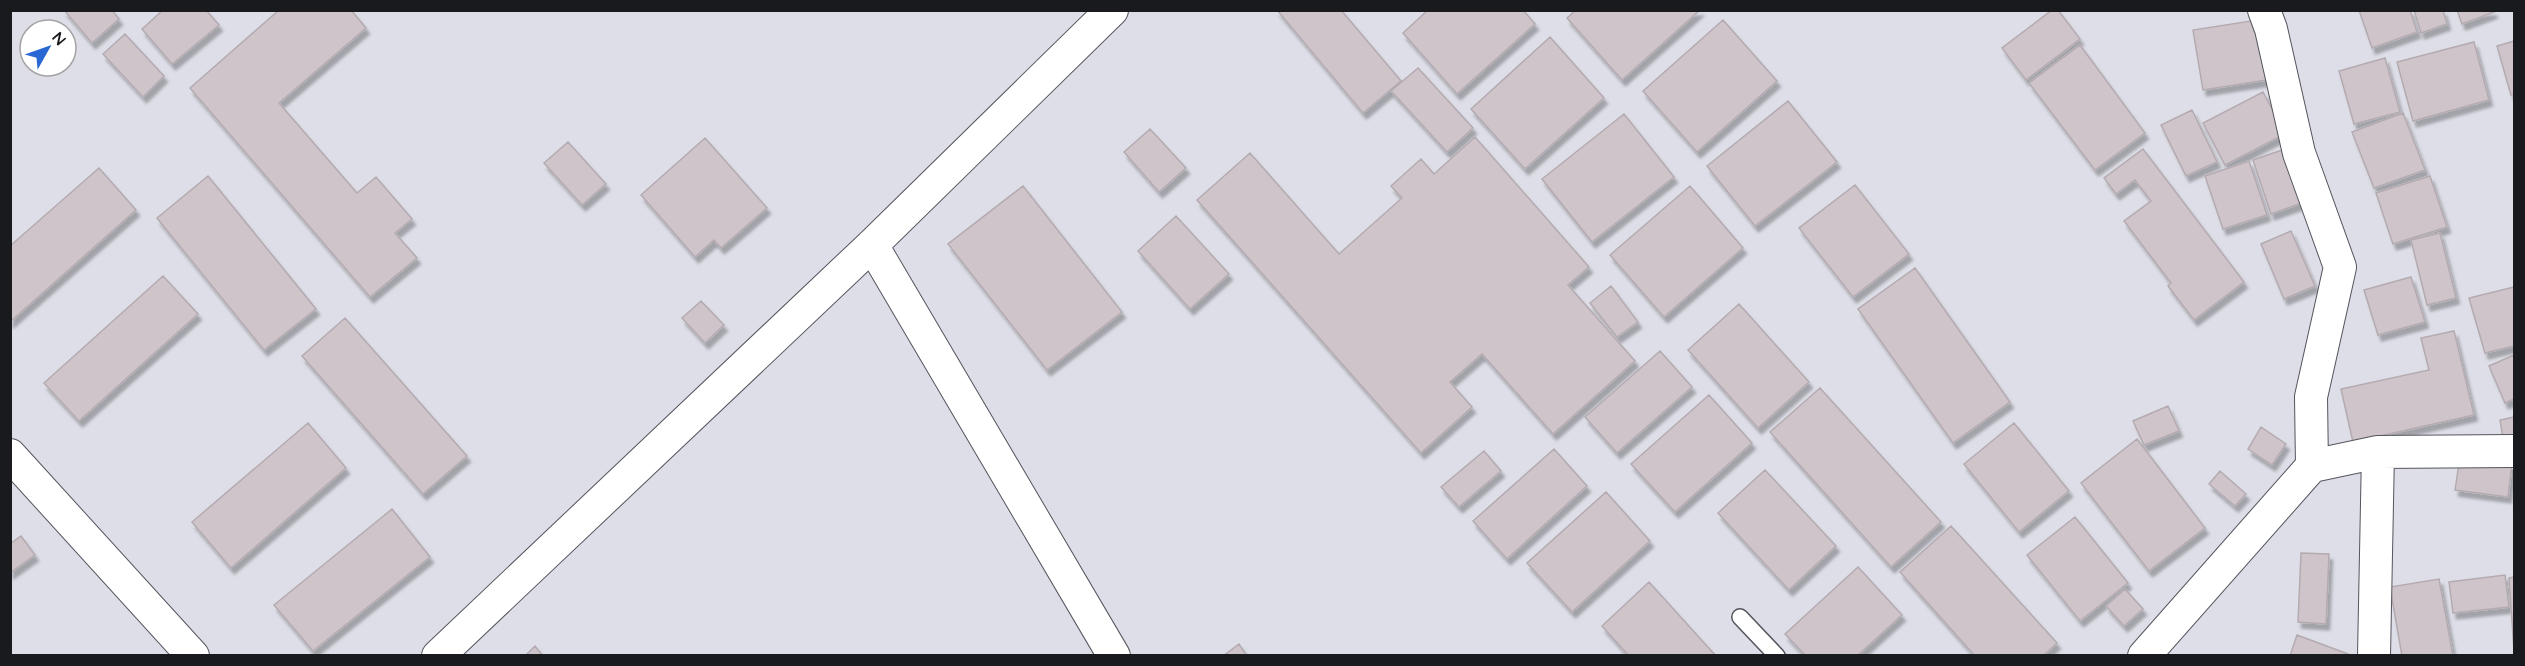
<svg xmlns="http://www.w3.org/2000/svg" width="2525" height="666" font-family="Quicksand,sans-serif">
<defs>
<filter id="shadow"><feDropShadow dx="3.5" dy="6" stdDeviation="1.5" flood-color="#0004"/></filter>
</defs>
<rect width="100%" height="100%" fill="#dddee7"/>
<path fill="#cec4ca" stroke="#b4abb0" stroke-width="1.5" filter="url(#shadow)" d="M64,10H112L119,19L92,43Z
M163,10H206L219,25L172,64L142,29Z
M279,10H351L366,28L279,103L357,193L376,177L412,219L395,233L417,258L370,297L190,88Z
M1277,10H1341L1401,81L1363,113Z
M1428,10H1523L1535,24L1457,94L1403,33Z
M1576,10H1700L1622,80L1567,18Z
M2052,10H2058L2080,39L2026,80L2002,48Z
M2359,10H2410L2417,32L2372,48Z
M2414,10H2443L2447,24L2421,33Z
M2457,10H2493L2494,12L2462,24Z
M1723,20L1777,81L1697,152L1643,91Z
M2257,20L2267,80L2203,90L2193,30Z
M125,34L164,76L143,97L103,54Z
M1550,37L1604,98L1525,169L1471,109Z
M2514,41V94L2511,95L2497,46Z
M2474,42L2489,100L2413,121L2397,62Z
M2080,45L2145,133L2095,170L2029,83Z
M2385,58L2400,112L2354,124L2339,71Z
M1418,68L1473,128L1447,152L1391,91Z
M2263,92L2285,134L2225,165L2203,123Z
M1788,101L1837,162L1755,226L1707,166Z
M2192,110L2217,162L2186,176L2161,125Z
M2403,113L2425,170L2374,188L2352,132Z
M1624,114L1674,177L1592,242L1542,179Z
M1150,129L1186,168L1159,192L1124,152Z
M1475,137L1589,267L1568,285L1635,361L1553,434L1482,354L1450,382L1472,407L1421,453L1197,200L1250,153L1339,254L1402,198L1391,186L1421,159L1434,174Z
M705,138L767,208L721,248L714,240L695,257L641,195Z
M568,142L606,184L582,205L544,163Z
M2288,148L2307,201L2271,214L2253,160Z
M2143,149L2244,282L2194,320L2168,286L2171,283L2124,221L2151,201L2135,180L2116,194L2104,178Z
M2249,161L2267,215L2223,229L2205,176Z
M99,168L136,210L10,322V246Z
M208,176L316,309L264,350L157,218Z
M2430,176L2447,227L2393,244L2376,193Z
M1855,185L1909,254L1853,297L1799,228Z
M1023,186L1122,312L1047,370L948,244Z
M1690,186L1743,248L1664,317L1610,255Z
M1176,216L1229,274L1190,309L1138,251Z
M2291,231L2315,286L2284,299L2261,244Z
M2440,233L2456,298L2427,305L2411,240Z
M1915,268L2010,402L1953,443L1858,309Z
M163,276L198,314L79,421L44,383Z
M2411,277L2425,322L2378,335L2364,290Z
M1611,286L1638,322L1617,337L1590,303Z
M2514,287V346L2485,353L2469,298Z
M701,301L724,325L705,343L682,318Z
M1739,304L1809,382L1758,428L1688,350Z
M345,318L467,456L423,494L302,356Z
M2454,331L2474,415L2353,442L2341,389L2429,370L2421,338Z
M1660,351L1692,387L1617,453L1585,417Z
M2514,355V399L2505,403L2489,366Z
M1820,388L1941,522L1891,567L1770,432Z
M1709,395L1752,443L1675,512L1631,464Z
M2168,406L2179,431L2144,445L2133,421Z
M2514,417V442L2504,444L2500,420Z
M308,423L346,468L231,568L192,522Z
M2014,423L2069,491L2019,532L1964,464Z
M2261,427L2286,444L2272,465L2248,449Z
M2137,439L2205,528L2149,571L2081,483Z
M1554,449L1587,486L1507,559L1473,521Z
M1484,451L1501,471L1459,507L1441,487Z
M2460,457L2512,464L2508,497L2455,490Z
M1765,470L1836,546L1789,590L1718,513Z
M2220,471L2246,494L2235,506L2209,484Z
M1606,492L1650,541L1572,612L1527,563Z
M392,509L430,557L313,651L274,605Z
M2075,517L2128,583L2080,621L2027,555Z
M1951,526L2057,643L2043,656H1975L1900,572Z
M21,536L35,555L10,573V544Z
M2301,553L2329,554L2326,624L2298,622Z
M1858,567L1902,615L1857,656H1806L1785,634Z
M2505,575L2509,607L2453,613L2449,582Z
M2514,577V651L2509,578Z
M2439,579L2453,656H2402L2390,587Z
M1649,582L1716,656H1629L1602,626Z
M2125,589L2143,609L2124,626L2106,606Z
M2297,635L2348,654L2347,656H2290Z
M1239,644L1247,656H1223Z
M535,646L543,656H525Z"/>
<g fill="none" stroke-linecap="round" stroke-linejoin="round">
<defs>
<path id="lane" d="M1740,617L1777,656"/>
<path id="street" d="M872,245L1114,656
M10,455L193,656
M2312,466L2378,452L2514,451
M438,656L872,245L1112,10
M2144,656L2312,466L2311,397L2340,267L2299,153L2271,29L2264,10
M2374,656L2378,452"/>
</defs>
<use href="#lane" stroke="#54555d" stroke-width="18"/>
<use href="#street" stroke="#54555d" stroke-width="34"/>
<use href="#lane" stroke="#fff" stroke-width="15"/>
<use href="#street" stroke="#fff" stroke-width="32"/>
</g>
<rect width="2525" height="666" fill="none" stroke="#191a1d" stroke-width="24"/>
<g transform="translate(48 48) rotate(50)"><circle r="28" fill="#ffffff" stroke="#a3a3a5" stroke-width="1.5"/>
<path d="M0-4.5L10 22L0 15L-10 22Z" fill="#2867d4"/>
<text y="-9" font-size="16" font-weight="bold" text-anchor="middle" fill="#191a1d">N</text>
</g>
</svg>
